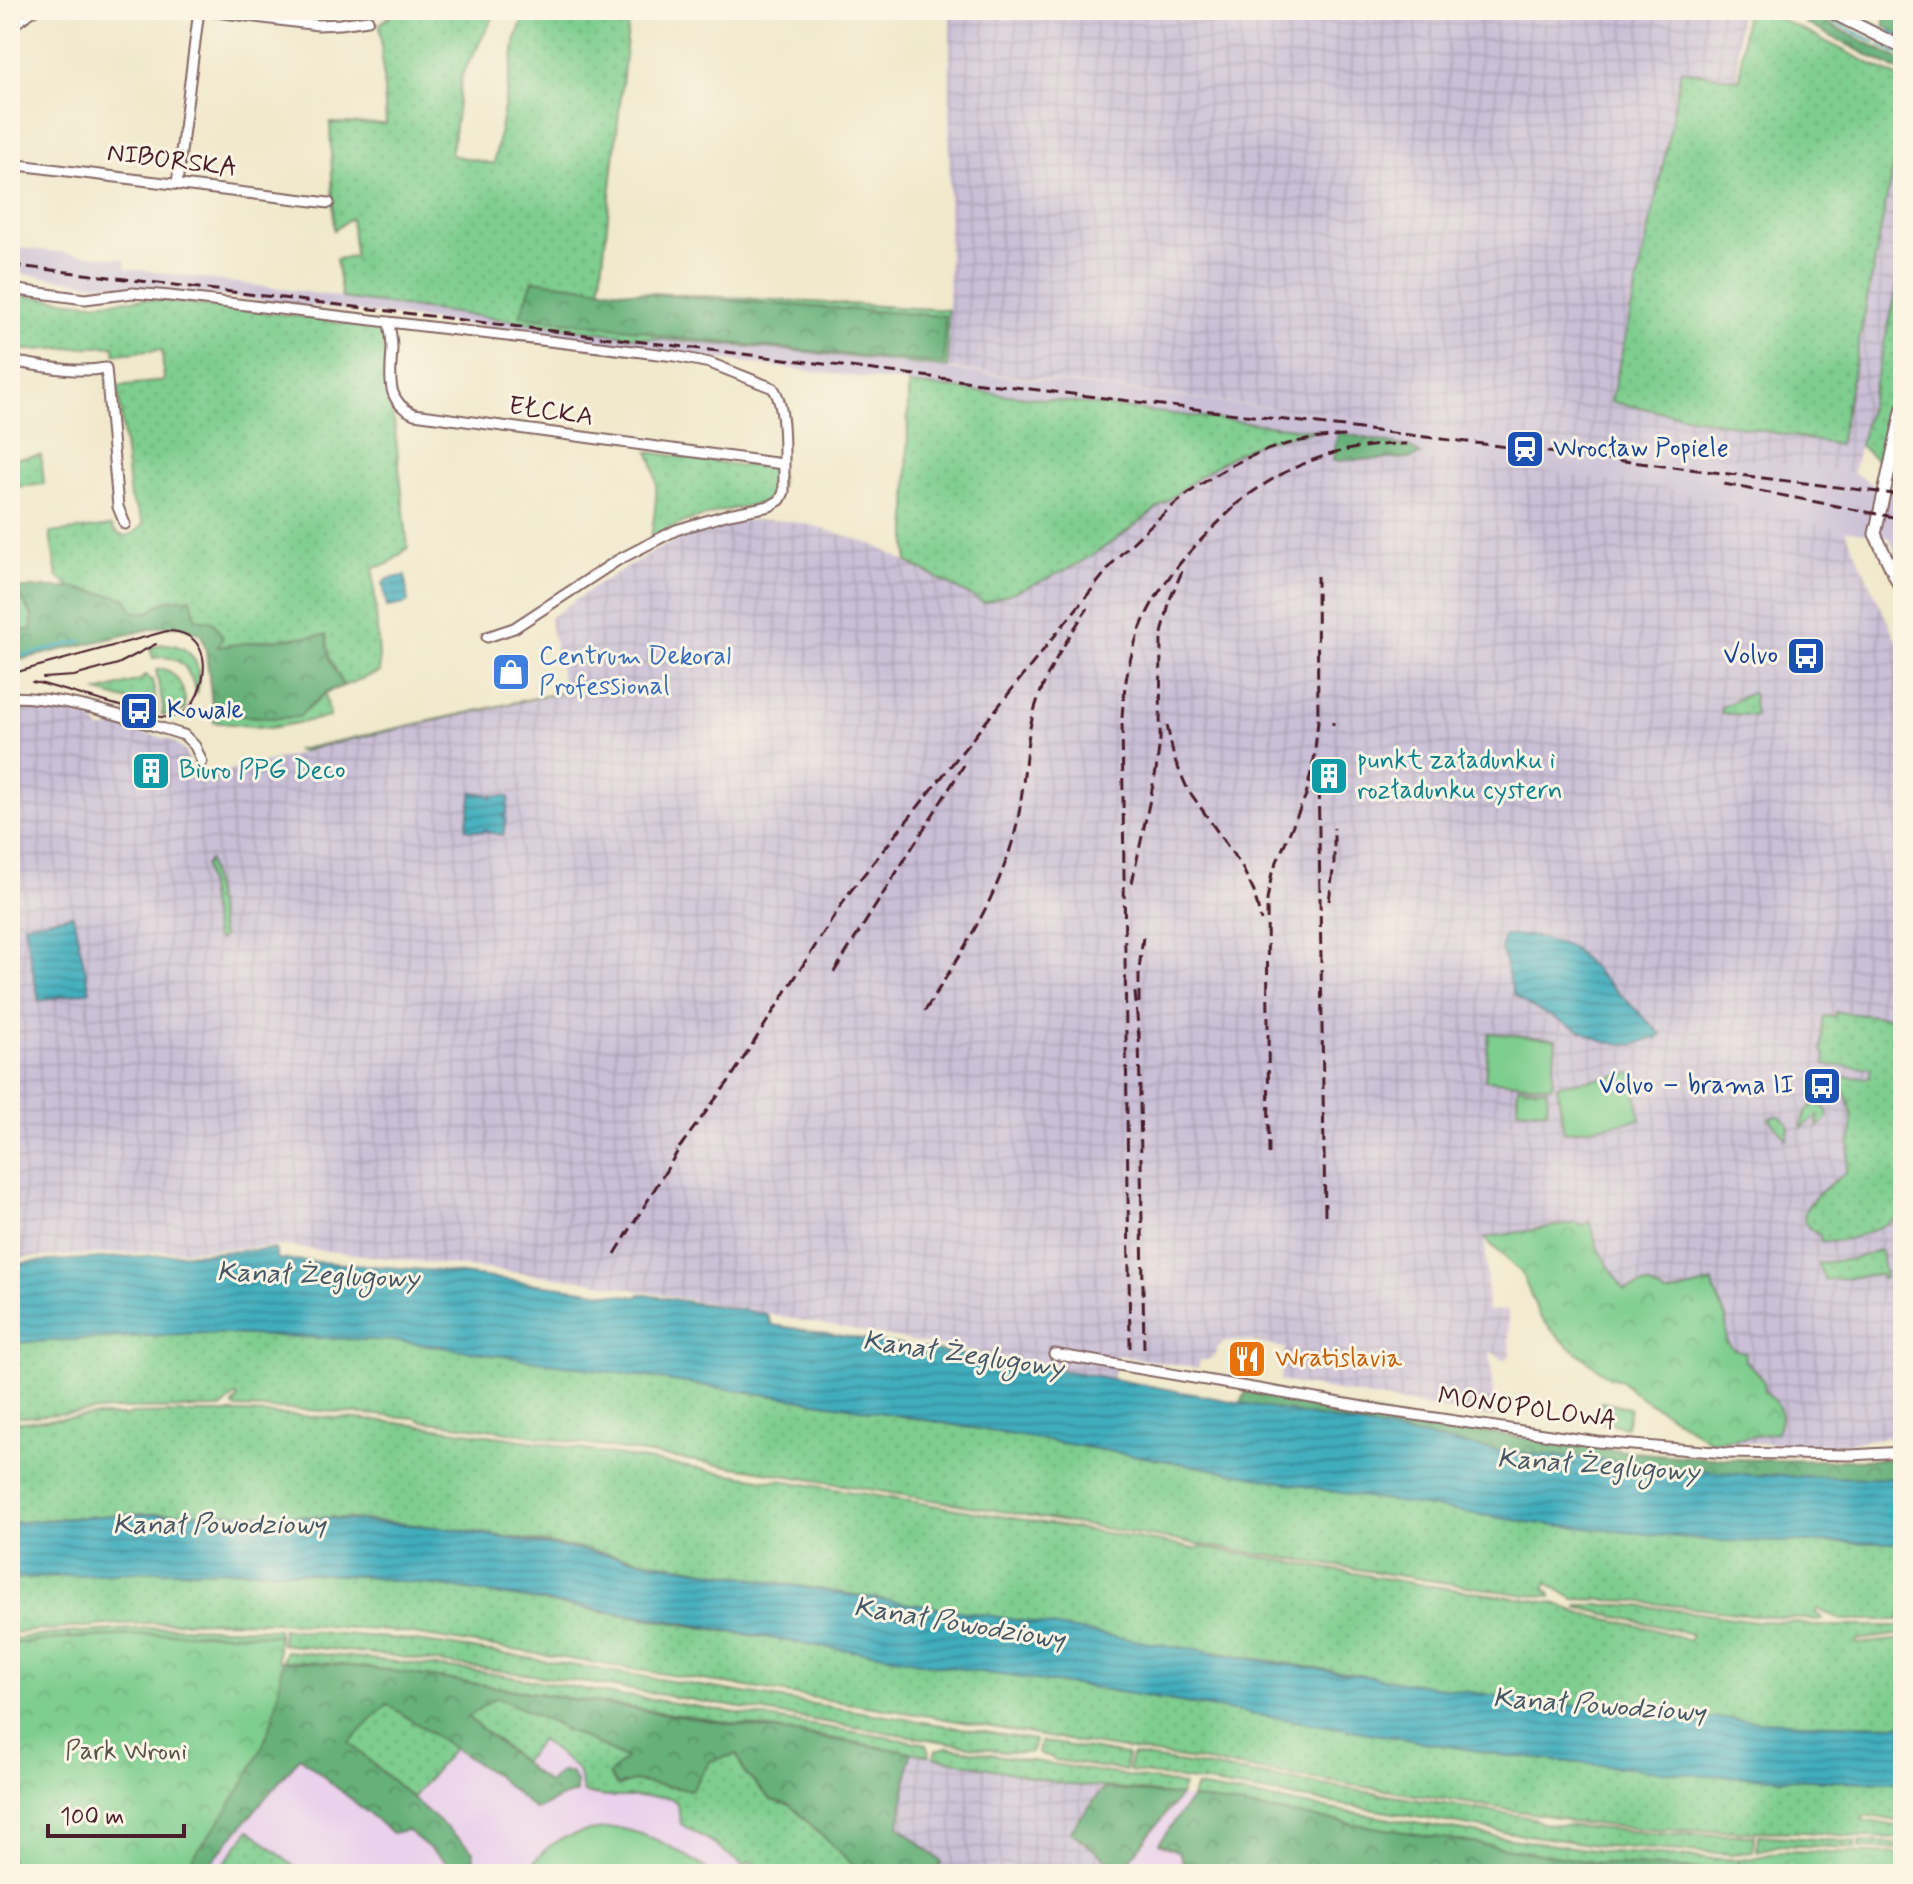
<svg xmlns="http://www.w3.org/2000/svg" width="1913" height="1884" font-family="Mynerve,sans-serif">
<defs>
<pattern id="industrial-grid" width="8" height="8" patternUnits="userSpaceOnUse" patternTransform="scale(2)"><rect width="8" height="8" fill="#cabfd6"/><path d="M0 4h8M4 0v8" fill="none" stroke="#afa4b8"/></pattern>
<pattern id="grass-dots" width="8" height="8" patternUnits="userSpaceOnUse" patternTransform="scale(2)"><rect width="8" height="8" fill="#7ece8f"/><path d="M2 2h.1M6 6h.1" fill="none" stroke="#6eb07c" stroke-width="1.8" stroke-linecap="round"/></pattern>
<pattern id="forest-crowns" width="20" height="18" patternUnits="userSpaceOnUse" patternTransform="scale(2)"><rect width="20" height="18" fill="#66b17a"/><path d="M2 6a3 3 0 1 1 6 0M12 15a3 3 0 1 1 6 0" fill="none" stroke="#568f64"/></pattern>
<pattern id="park-crowns" width="20" height="18" patternUnits="userSpaceOnUse" patternTransform="scale(2)"><rect width="20" height="18" fill="#7ece8f"/><path d="M2 6a3 3 0 1 1 6 0M12 15a3 3 0 1 1 6 0" fill="none" stroke="#6eb07c"/></pattern>
<pattern id="water-rules" width="6" height="5" patternUnits="userSpaceOnUse" patternTransform="scale(2)"><rect width="6" height="5" fill="#40adbd"/><path d="M0 2.5h6" fill="none" stroke="#388c9a"/></pattern>
</defs>
<rect width="100%" height="100%" fill="#fcf5e5"/>
<filter id="ink" filterUnits="userSpaceOnUse"><feTurbulence type="fractalNoise" baseFrequency=".0125" numOctaves="2"/><feDisplacementMap in="SourceGraphic" scale="16" xChannelSelector="R" yChannelSelector="G"/><feConvolveMatrix kernelMatrix="1 2 1 2 8 2 1 2 1" color-interpolation-filters="sRGB"/></filter>
<filter id="wash" filterUnits="userSpaceOnUse"><feTurbulence type="fractalNoise" baseFrequency=".006" numOctaves="4" result="noise"/><feDisplacementMap in="SourceGraphic" scale="32" xChannelSelector="R" yChannelSelector="G"/><feGaussianBlur stdDeviation="1.8" result="paint"/><feColorMatrix in="noise" values="0 0 0 0 0 0 0 0 0 0 0 0 0 0 0 0 0 1.4 0 .05"/><feComposite in="paint" operator="in"/></filter>
<g filter="url(#wash)">
<rect width="100%" height="100%" fill="#f0e9cc"/>
<path fill="#ead1ec" d="M282,1661L332,1664L471,1682L891,1748L1070,1785L1118,1788L1191,1798L1598,1863L1739,1872V1874H180Z"/>
<path fill="url(#industrial-grid)" d="M950,10H1740L1737,75L1740,76V80L1903,114V264L1853,473L1641,446L1603,448L948,368Z
M1301,432H1322L1319,449L1325,466L1453,458L1666,488L1845,530L1903,654V1435L1830,1445L1712,1442L1633,1392L1621,1380L1609,1377L1560,1339L1540,1317L1521,1272L1485,1239L1488,1311L1508,1310L1510,1356L1504,1360L1490,1351L1494,1418L1280,1381L1285,1348L1246,1341L1224,1342L1217,1348L1216,1355L1207,1360H1200L1198,1368L1117,1355L1112,1378L583,1280L283,1246L30,1257L10,1260V707H35L58,710L92,718L99,729H109L114,725L171,740L185,751L195,776L218,773L288,757L321,746L565,693L549,618L600,583L651,553L672,542L707,529L738,521L764,520L788,521L815,526L874,545L984,603L1248,445Z
M911,1752L1070,1785L1104,1788L1071,1831L1112,1864L1104,1874H945L937,1868L942,1861L899,1826Z"/>
<path fill="#cabfd6" d="M10,247L125,259L126,268L644,338L796,351L1603,448L1641,446L1853,473L1876,486L1903,487V571L1889,537L1845,530L1666,488L1453,458L1325,466L1319,449L1321,432L791,369L540,333L134,286L87,283L10,272Z"/>
<path fill="url(#grass-dots)" stroke="#64765d" stroke-width="2" d="M397,10H497L462,75L451,155L494,164L516,39L526,10H630L600,290L948,310V368L796,351L644,338L342,298L336,259L355,256L351,218L334,230L330,123L386,124L380,24Z
M1745,10H1763L1903,80V114L1839,445L1611,402L1665,156L1681,70L1740,80Z
M1903,264V376L1883,465L1860,446Z
M10,294L89,303L145,299L297,316L383,330L386,349L387,388L394,421L408,548L388,564L373,568L380,672L343,686L330,659L267,640L217,648L196,619L167,600L149,612H134L125,598L73,588L57,577L50,533L111,526C121,542 134,536 144,523L130,498L118,386L164,381L162,350L115,354L114,346L28,350L10,349Z
M908,384L948,388L1320,431C1297,435 1269,437 1248,448C1191,475 1145,523 1091,556C1058,576 1021,590 984,603L907,562Z
M648,452L737,465L777,468C785,481 780,495 767,502L722,511L684,522L651,538C655,510 662,478 648,452Z
M41,455L44,484L10,488V459Z
M10,588H15L33,618L32,630L10,631Z
M162,644C193,644 203,666 197,693C188,669 182,653 153,658L150,648Z
M164,669C180,675 186,693 185,710L170,715H162L163,707L156,670Z
M147,675L148,678L152,680L157,706L156,714L129,701L98,692L143,679V676Z
M563,692L321,746L301,752L297,750Z
M325,693L330,717L270,728L214,722L213,713L270,718L298,717Z
M1751,693L1754,695L1753,703L1755,716L1722,713L1721,707Z
M209,860L222,937L219,940L215,938L205,866Z
M1836,1012L1903,1019V1215C1880,1228 1848,1244 1821,1242L1820,1235C1779,1216 1829,1186 1846,1172C1849,1149 1859,1111 1844,1092C1839,1085 1830,1081 1824,1076L1869,1078L1871,1068L1825,1065V1054L1822,1052L1823,1019L1825,1016L1835,1017Z
M1819,1104L1827,1110L1828,1119L1818,1127V1115L1802,1128C1803,1117 1806,1104 1819,1104Z
M1778,1115L1788,1123L1789,1129L1787,1140L1769,1118Z
M1878,1250L1881,1252L1885,1278L1881,1279L1880,1274L1825,1281L1818,1263L1854,1259Z
M202,1333L401,1341L837,1405L1534,1523L1722,1541L1903,1543V1615H1900L1899,1620H1842L1817,1609L1815,1613L1822,1617L1823,1619L1821,1620L1761,1616L1635,1601L1574,1599L1547,1583L1544,1589L1550,1592L1551,1596L1526,1595L1258,1554L753,1470L495,1430L422,1421L417,1418L309,1410L234,1408L233,1405L238,1398L236,1395L222,1408L122,1409L10,1418V1343Z
M186,1413H245L358,1419L407,1424L537,1442L772,1481L779,1480L1166,1543L1194,1549L1201,1547L1417,1584L1554,1603L1579,1613L1649,1628L1689,1640L1692,1634L1577,1607L1578,1605H1622L1660,1608L1756,1621L1793,1622L1813,1626H1903V1634L1856,1640L1857,1644L1903,1639V1725L1821,1724L1698,1718L1588,1708L1465,1692L1196,1649L1174,1647C1020,1622 867,1597 714,1572C624,1557 535,1539 445,1528C301,1511 154,1508 10,1523V1423L91,1416H126L131,1414Z
M259,1570L360,1576L450,1587L830,1648L874,1653L1055,1683L1077,1685L1509,1756L1691,1774L1833,1781L1903,1782V1822L1865,1815L1862,1820L1903,1827V1838L1861,1837L1805,1832L1656,1830L1571,1822L1563,1818L1041,1736L929,1716L400,1632L278,1622L216,1621L119,1624L10,1633V1579L148,1571Z
M170,1627L278,1629V1635L182,1633L74,1638L10,1644V1639L68,1633Z
M282,1629L400,1639L453,1646L1035,1740L1031,1753L1006,1752L596,1684L393,1656L281,1644Z
M286,1651L362,1658L475,1671L579,1688L619,1696H631L922,1743L927,1745L930,1756L837,1739L386,1670L332,1664L282,1661Z
M497,1696L627,1759L617,1786L633,1781L691,1790L710,1761L737,1754L745,1774L771,1800L790,1805L863,1874H765L750,1861L744,1867L715,1844L681,1824L677,1803L671,1798C642,1793 613,1802 583,1792L578,1770L541,1740L523,1762L466,1716Z
M387,1704L454,1748L412,1798L349,1743Z
M1040,1741L1127,1755L1126,1771L1055,1760L1048,1756L1038,1754Z
M946,1747L1184,1785L1180,1796L1118,1788L1070,1785L934,1757L936,1750Z
M1131,1755L1533,1818L1541,1823L1662,1834L1754,1835L1753,1852L1731,1854L1603,1846L1506,1832L1363,1808L1129,1771Z
M1196,1787L1518,1840L1608,1852L1739,1860V1872L1598,1863L1191,1798Z
M249,1830H250L303,1874H216Z
M1758,1835L1855,1842V1848L1781,1845L1757,1851Z
M1859,1842L1903,1843V1849L1859,1848Z"/>
<path fill="url(#forest-crowns)" stroke="#586852" stroke-width="2" d="M1884,10H1903V36L1885,26Z
M1808,13L1903,61V73L1805,23Z
M533,280C670,299 808,306 945,316L944,364L656,336L645,331L520,316Z
M1338,432L1411,448L1421,455L1411,458L1333,461Z
M15,588H73L125,598L134,612H149L167,600L191,598L196,619L213,622L223,637L218,647L267,640L326,635L330,659L343,686L325,693L298,717L270,718L213,713L206,650L201,634L181,626H163L10,662V631L31,630L33,617Z
M1246,1392C1381,1415 1517,1440 1654,1454C1737,1462 1820,1461 1903,1459V1479L1750,1475L1500,1451L1241,1403Z
M182,1633L278,1635V1661L332,1664L386,1670L911,1752L899,1826L942,1862L938,1868L945,1874H863L790,1805L771,1800L745,1773L737,1754L710,1761L691,1790L633,1781L617,1786L609,1775L626,1758L497,1697L467,1717L548,1783C557,1775 560,1768 572,1774L576,1782V1793L562,1797L536,1810L497,1777L387,1704L349,1743L473,1851L476,1874H461L407,1830L392,1833L300,1757L201,1874H10V1644L74,1638Z
M1104,1788L1180,1796L1118,1874H1104L1112,1864L1070,1831Z
M1191,1798L1598,1863L1710,1870V1874H1499L1494,1870L1490,1874H1188L1179,1852L1159,1843Z"/>
<path fill="url(#park-crowns)" stroke="#64765d" stroke-width="2" d="M1518,1086L1548,1089L1547,1111L1517,1109Z
M1590,1221L1598,1249L1624,1290L1647,1284L1666,1294H1669L1713,1282L1714,1289L1726,1318L1727,1343L1734,1349L1745,1352V1361C1755,1370 1765,1376 1765,1391C1780,1404 1786,1414 1776,1433L1712,1442L1633,1392L1621,1380L1609,1377L1560,1339L1540,1317L1521,1272L1484,1238L1575,1223L1583,1226Z
M182,1633L278,1635V1661H282C279,1677 280,1694 275,1710C259,1772 218,1823 180,1874H10V1644L74,1638Z
M1782,1851L1903,1854V1874H1739V1860C1756,1858 1766,1855 1782,1851Z"/>
<path fill="#7ece8f" stroke="#64765d" stroke-width="2" d="M1489,1033L1556,1039L1552,1086L1485,1080Z
M1633,1073L1640,1120L1564,1132L1557,1085Z
M1602,1402L1630,1408L1626,1427L1598,1421Z
M618,1828C653,1834 685,1853 713,1874H527C546,1836 580,1830 618,1828Z"/>
<path fill="url(#water-rules)" stroke="#456674" stroke-width="2" d="M405,576L408,602L405,604L387,607L383,583C388,576 398,578 405,576Z
M472,792L489,795L490,798H492V795L509,797L506,815L502,816L506,818L503,835L487,832V830L485,829L484,832L466,829Z
M73,915L90,991L39,1001L24,924Z
M1504,936H1533L1571,947L1662,1035L1657,1039L1655,1037L1634,1045L1605,1042L1531,1007L1514,995L1501,948Z
M275,1249L278,1259L438,1271L638,1297L640,1294L766,1314L772,1325L1080,1373L1500,1451L1750,1475L1903,1479V1543L1722,1541L1534,1523L1358,1496L1174,1462L837,1405L401,1341L202,1333L10,1343V1265L30,1262Z
M230,1513L325,1518L445,1528L850,1595L992,1616L1174,1647L1196,1649C1249,1660 1304,1667 1358,1675C1539,1705 1719,1725 1903,1725V1782L1833,1781L1691,1774L1509,1756L1077,1685L1055,1683L935,1665L874,1653L830,1648L672,1621L450,1587L360,1576L259,1570L148,1571L10,1579V1523L115,1515Z"/>
<g fill="none" stroke-linecap="round" stroke-linejoin="round">
<path stroke="#40adbd" stroke-width="3" d="M1811,10L1875,42
M1844,10L1883,29
M1889,31L1903,39
M1881,45L1903,56
M10,659L82,641"/>
</g>
</g>
<g filter="url(#ink)">
<g fill="none" stroke-linecap="round" stroke-linejoin="round">
<defs>
<path id="minor" d="M200,10L318,25L340,24L368,20
M10,27L34,10
M10,164L329,203
M177,184L199,10
M10,289L85,299L133,293L170,296L675,356L710,363L773,388C788,408 783,465 784,492L780,500L770,506L729,514L676,530L618,560L514,628L487,637
M389,322C390,331 392,339 392,348C391,375 384,401 414,414L783,464
M10,361C42,366 75,374 106,368L118,507L125,524
M10,697C69,697 128,718 184,735L195,746L202,762
M1054,1354L1381,1410L1598,1442L1726,1453L1851,1455L1903,1452"/>
<path id="tertiary" d="M1827,10L1903,48
M1903,407L1875,534L1903,593"/>
</defs>
<use href="#minor" stroke="#846663" stroke-width="13"/>
<use href="#tertiary" stroke="#846663" stroke-width="15"/>
<use href="#minor" stroke="#fff" stroke-width="9"/>
<use href="#tertiary" stroke="#fff" stroke-width="11"/>
<path stroke="#4a1f2b" stroke-width="2" d="M10,674L167,631C200,631 209,657 201,685C194,708 181,722 155,716L43,684L32,682
M43,678L74,676L118,664L156,644"/>
<path stroke="#4a1f2b" stroke-width="3" stroke-dasharray="12 6" stroke-linecap="butt" d="M10,265L1903,495
M1724,484L1903,519
M1234,506C1287,464 1339,444 1407,444
M1167,725L1174,758L1187,788L1242,867L1254,892L1261,921
M1333,725V722
M1318,771L1325,1215
M1132,883L1156,771L1160,740L1161,638L1170,599L1183,569
M1329,901L1334,864V828
M834,972L964,765
M1135,992L1139,1039
M1139,1003V970L1143,936
M925,1011C959,956 993,906 1012,843C1023,808 1023,771 1029,734C1036,688 1062,646 1088,608
M1139,1031L1144,1351
M679,1148L729,1081L849,893L1117,558C1186,489 1245,439 1347,436
M1269,1154L1267,900L1272,873L1306,795L1314,759L1318,721L1317,576
M615,1254L684,1141
M1130,1348L1122,718C1128,614 1169,568 1242,500"/>
</g>
</g>
<defs>
<symbol id="station-square" viewBox="-11 -11 22 22"><rect x="-9" y="-9" width="18" height="18" rx="4" fill="#1a4fb4" stroke="#fcf5e5"/><path d="M-3-6H3Q5-6 5-4V2Q5 4 3 4L4.5 6H3L1.5 4h-3L-3 6H-4.5L-3 4Q-5 4-5 2V-4Q-5-6-3-6ZM-3.5-4v3h7v-3ZM-3.5 1v1.5H-2V1ZM2 1v1.5H3.5V1Z" fill="#fff"/></symbol>
<symbol id="bus-square" viewBox="-11 -11 22 22"><rect x="-9" y="-9" width="18" height="18" rx="4" fill="#1a4fb4" stroke="#fcf5e5"/><path d="M-5-6H5V4H4V6H2V4H-2V6H-4V4H-5ZM-3.5-4V0h7V-4ZM-3.5 1.2v1.5H-2V1.2ZM2 1.2v1.5H3.5V1.2Z" fill="#fff"/></symbol>
<symbol id="shop-square" viewBox="-11 -11 22 22"><rect x="-9" y="-9" width="18" height="18" rx="4" fill="#3f7fe0" stroke="#fcf5e5"/><path d="M-5-2.5h2.3a2.7 3.5 0 0 1 5.4 0H5L5.5 6h-11ZM-1.5-2.5h3a1.5 2.3 0 0 0-3 0Z" fill="#fff"/></symbol>
<symbol id="building-square" viewBox="-11 -11 22 22"><rect x="-9" y="-9" width="18" height="18" rx="4" fill="#0f9aa8" stroke="#fcf5e5"/><path d="M-4-6H4V6H1V3H-1V6H-4ZM-2.5-4.3h1.7v1.8h-1.7ZM.8-4.3h1.7v1.8H.8ZM-2.5-1h1.7V.8h-1.7ZM.8-1h1.7V.8H.8Z" fill="#fff"/></symbol>
<symbol id="restaurant-square" viewBox="-11 -11 22 22"><rect x="-9" y="-9" width="18" height="18" rx="4" fill="#e8710a" stroke="#fcf5e5"/><path d="M-5-6h1v4h1v-4h1v4h1v-4h1v5L-1.5 .5V6h-2V.5L-5-1ZM5-6V6H3V1.5H1.5Q1.5-4 5-6Z" fill="#fff"/></symbol>
</defs>
<g fill-rule="evenodd">
<use href="#station-square" x="1503" y="427" width="44" height="44"/>
<use href="#bus-square" x="1784" y="634" width="44" height="44"/>
<use href="#shop-square" x="489" y="650" width="44" height="44"/>
<use href="#bus-square" x="117" y="689" width="44" height="44"/>
<use href="#building-square" x="129" y="749" width="44" height="44"/>
<use href="#building-square" x="1307" y="754" width="44" height="44"/>
<use href="#bus-square" x="1800" y="1064" width="44" height="44"/>
<use href="#restaurant-square" x="1225" y="1337" width="44" height="44"/>
</g>
<g text-anchor="middle" dominant-baseline="central" stroke-width="6" stroke-linejoin="round" paint-order="stroke">
<g font-size="26" fill="#4a1f2b" stroke="#fcf5e5">
<text transform="translate(172 161) rotate(7)">NIBORSKA</text>
<text transform="translate(551 412) rotate(8)">EŁCKA</text>
<text transform="translate(1527 1409) rotate(8)">MONOPOLOWA</text>
</g>
<g font-size="26" fill="#164399" stroke="#fcf5e5" text-anchor="start">
<text x="1553" y="449">Wrocław Popiele</text>
<text x="1778" y="656" text-anchor="end">Volvo</text>
<text x="167" y="711">Kowale</text>
<text x="1794" y="1086" text-anchor="end">Volvo – brama II</text>
</g>
<g font-size="26" fill="#366cbe" stroke="#fcf5e5" text-anchor="start">
<text x="539" y="657">Centrum Dekoral<tspan x="539" dy="30">Professional</tspan></text>
</g>
<g font-size="26" fill="#0d838f" stroke="#fcf5e5" text-anchor="start">
<text x="1357" y="761">punkt załadunku i<tspan x="1357" dy="30">rozładunku cystern</tspan></text>
<text x="179" y="771">Biuro PPG Deco</text>
</g>
<g font-size="26" fill="#c56008" stroke="#fcf5e5" text-anchor="start">
<text x="1275" y="1359">Wratislavia</text>
</g>
<g font-size="26" fill="#5a5449" stroke="#fcf5e5">
<text x="126" y="1752">Park Wroni</text>
</g>
<g font-size="28" font-style="italic" fill="#465865" stroke="#fcf5e5">
<text transform="translate(318 1276) rotate(2)">Kanał Żeglugowy</text>
<text transform="translate(963 1355) rotate(8)">Kanał Żeglugowy</text>
<text transform="translate(1598 1466) rotate(4)">Kanał Żeglugowy</text>
<text x="219" y="1525">Kanał Powodziowy</text>
<text transform="translate(959 1624) rotate(9)">Kanał Powodziowy</text>
<text transform="translate(1599 1706) rotate(4)">Kanał Powodziowy</text>
</g>
</g>
<rect width="1913" height="1884" fill="none" stroke="#fcf5e5" stroke-width="40"/>
<path d="M48 1824v12h136v-12" fill="none" stroke="#4a1f2b" stroke-width="4"/>
<text x="60" y="1824" font-size="24" fill="#4a1f2b" stroke="#fcf5e5" stroke-width="6" paint-order="stroke">100 m</text>
</svg>
